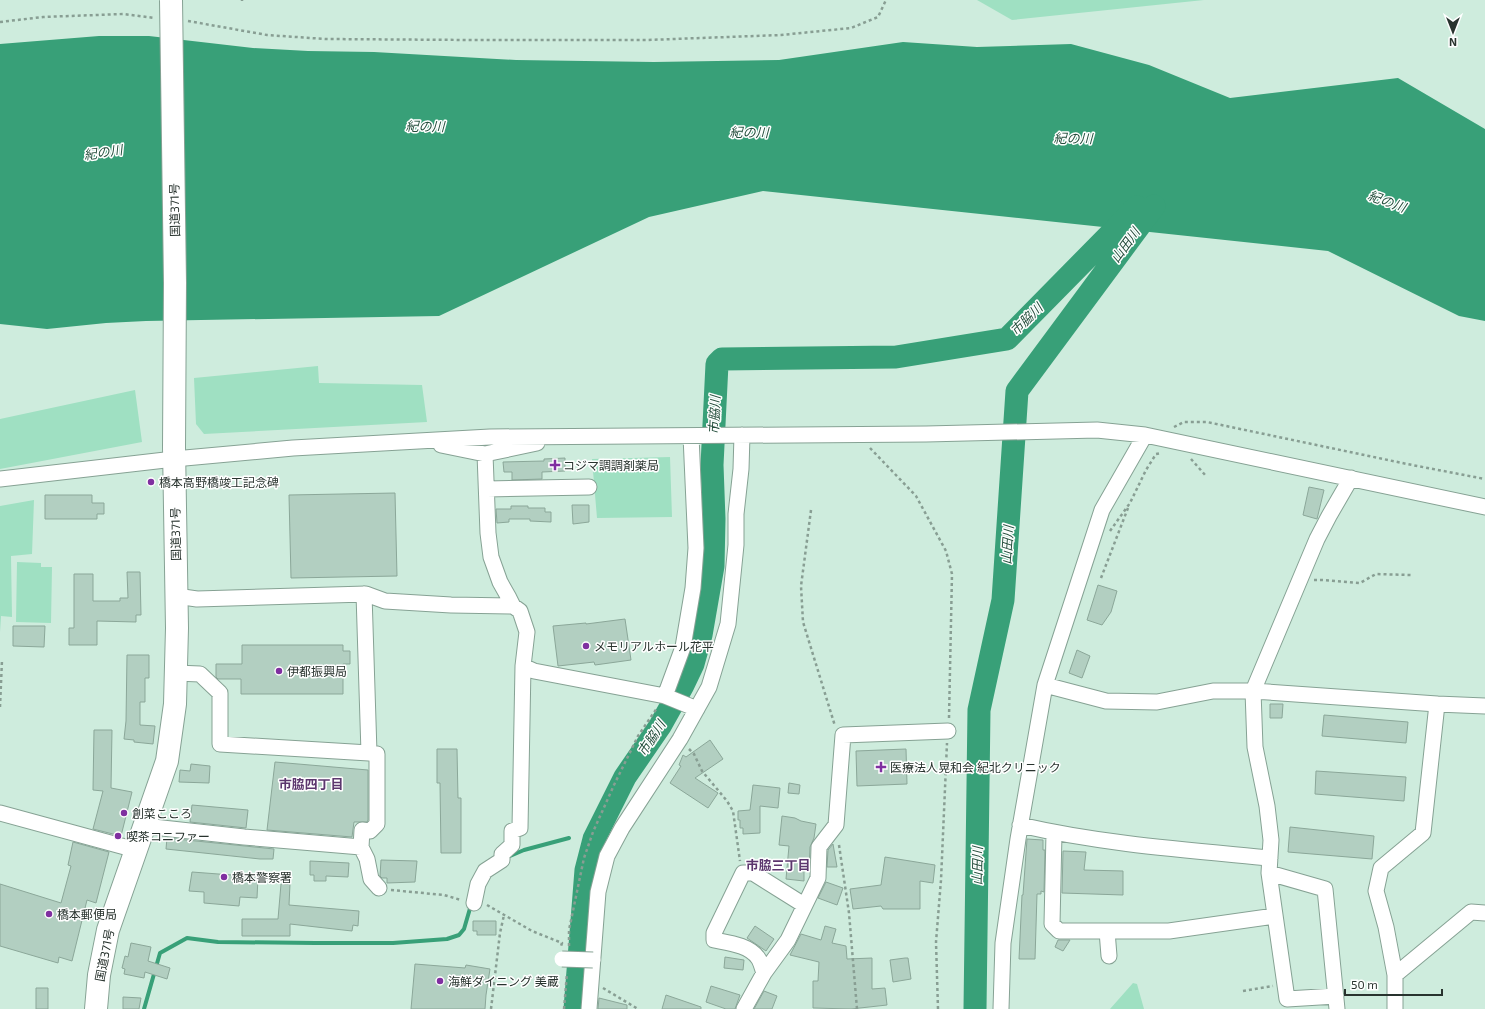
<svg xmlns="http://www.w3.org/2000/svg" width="1485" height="1009" font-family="'Exo 2','Noto Sans JP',sans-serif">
<rect width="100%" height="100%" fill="#ceecdd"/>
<path fill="#9fe0c2" d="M977,0H1204L1012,20Z
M318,366L319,383L422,385L427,422L204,434L196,424L194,378Z
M135,390L142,442L0,469V419Z
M670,457L672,517L597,518L592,459Z
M34,500L32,554L11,556L12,617L1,616L0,632V506Z
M17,562L41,563V567H52L51,623L16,622Z
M1133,983L1137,984L1144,1009H1110Z"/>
<path fill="#38a078" d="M99,36H149L253,48L308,51L374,52L516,60L654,62L779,60L903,42L977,47L1071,44L1149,65L1230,98L1398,78L1485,129V321L1459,316L1328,251L763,191L649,217L439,316L146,321L106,323L47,329L0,324V44Z"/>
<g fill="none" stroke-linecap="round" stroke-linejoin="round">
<path stroke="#38a078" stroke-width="4" d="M510,856L524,850L569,838
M144,1009L160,953L187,938L218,942L315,943H393L447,939L459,935L464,929L471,905"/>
<path stroke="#38a078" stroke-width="23" d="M575,1009L586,870L594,839L625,777L660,726L683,685L693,664L701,635L713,566L714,519L712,465L717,364L722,359L896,357L1007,339L1137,207
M975,1009L979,710L1003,600L1017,391L1154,206"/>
</g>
<path fill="#b2cfc1" stroke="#8ba799" d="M565,458V471L542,472V479L512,480V472H504L503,462L544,461V459Z
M1309,487L1324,490L1317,519L1303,515Z
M395,493L397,576L291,578L289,495Z
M45,495H92V503H104V514H97V519H45Z
M572,505H589V522L573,524Z
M511,506H528V508H545V512H551V522L530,521V519H509V522L497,523L496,509H511Z
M127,572H140L141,615H136V622L97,621V645H69V628H74V574H93V601H120V598H128Z
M1098,585L1117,591L1111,612L1102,625L1087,620Z
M625,619L631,660L595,665L594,662L558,666L553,626L586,623V624Z
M13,626H45L44,647L13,646Z
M242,645H343V651H350V664H343V694H241V679H218L216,677V664H242Z
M1077,650L1090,656L1082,678L1069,673Z
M127,655H149V678H145V702H140V725L155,726L153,744L134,742V740L124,739L126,721Z
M1270,704H1283L1282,718H1270Z
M1324,715L1408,722L1406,743L1322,736Z
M94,730H112L111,788L132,792L121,836L93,829L103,791L93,790Z
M710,740L723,759L695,778L718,793L708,808L670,783L681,766L679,765L683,755L686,757Z
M437,749H457L458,798H461V853H441L440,783H437Z
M906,749L907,784L857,786L856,751Z
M275,762L368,770V820L367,822H354L352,837L267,830Z
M191,764L210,766L209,783L179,782L180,770L190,771Z
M1316,771L1406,777L1404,801L1315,794Z
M789,783L800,785L799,794L788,793Z
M753,785L780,788L778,808L760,806V833L743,834V828H740V820H738V811L750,810Z
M192,805L248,810L246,828L190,822Z
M782,816L795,818L801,821L816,824L814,838L810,847L809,869L804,870V881L786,879L789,846L779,845Z
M1290,827L1374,836L1372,859L1288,852Z
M167,838L274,849L273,859H260L166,849Z
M1027,839L1043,840V850H1045L1044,892L1041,891V894H1037L1035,959H1019L1022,895H1023Z
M73,842L109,852L96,903L87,900L72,961L59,957L58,963L0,946V884L61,903L71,866L68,865Z
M833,844L837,867H827L828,850Z
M1063,851L1086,852L1084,870L1123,871V895L1062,893Z
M885,857L935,865L933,883L920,881V909H883L881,906L853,909L850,889L881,885Z
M381,860L417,861L415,882L387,883V878H382L380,876Z
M310,861L349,863L348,877L326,876V881H314V875H310Z
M192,872L258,877L257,898L240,897L239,906L204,903V892L189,891Z
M826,882L843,888L837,905L818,898Z
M281,884H290L289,905L359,911L358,926L353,925L352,931L290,924V936H242V919H278Z
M473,921H496V935H477V931H473Z
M755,926L774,939L766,951L747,938Z
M825,926L836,929L832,943L846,946L847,959L872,958V989L885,988L887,1005L851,1009L813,1008V981H818L819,962L790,955L801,934L821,940Z
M1058,940H1070L1063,951L1055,947Z
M131,943L151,947L148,961L170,968L167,979L145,972L144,978L124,974L125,969L122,968L125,956L128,957Z
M725,957L744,960L743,970L724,968Z
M905,958H908L911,979L893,982L890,960Z
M415,964L465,968L466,965L490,969L486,995L485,1009H411Z
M711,986L740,995L735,1009H726L706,1002Z
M36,988H48V1009H36Z
M764,991L777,996L772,1009H754Z
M666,995L701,1007V1009H662Z
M123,997L141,998L139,1009H123Z
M599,998L627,1005V1009H598Z"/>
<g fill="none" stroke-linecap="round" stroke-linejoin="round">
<defs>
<path id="minor" d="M441,445L485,454L537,443
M485,454L488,533L491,557L500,582L509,598L513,606L520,611L527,632L523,666
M0,479L174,459L293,448L490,437L926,434L1097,430L1145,435L1485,507
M487,489L589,487
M176,596L197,599L366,594L385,601L451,605L513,606
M176,673L200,674L220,693V744L369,753
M1045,685L1106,701L1157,702L1213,691H1253L1437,704L1485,706
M665,696L683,647L693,588L696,548L691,436
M0,813L136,850
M1020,825C1102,844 1187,850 1270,858
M144,826L244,837L361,847L367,859L371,879L379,888
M1054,833L1052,924L1059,931H1169L1275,916
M361,847L362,830L370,831L377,824V754L369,753L364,594
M1269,873L1287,999L1336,996
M474,903L478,884L485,871L502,860V854L512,845V831L520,828L523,666L534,671L665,696L697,709
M1107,931L1109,956
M764,973C762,968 761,962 758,958C749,945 729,943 714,940V933L743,873H753L804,905
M1395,975L1471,912L1485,913
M589,1009L598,892L607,856L622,828L680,739L709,687L728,624L736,545V514L741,469L742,435
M744,1009L764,973L788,940L818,878L819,847L836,825L843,735L948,731
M1001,1009L1003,943L1018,839L1045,685L1102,510L1145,435
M1337,1009L1325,889L1269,873L1271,840L1267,806L1255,747L1253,691L1317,539L1329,516L1351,478
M1395,1009V975L1386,927L1376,891L1381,868L1423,833L1437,704"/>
<path id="highway" d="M96,1009L99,975L108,930L167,761L175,704L177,628L174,447"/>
</defs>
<use href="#minor" stroke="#86a294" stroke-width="17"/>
<use href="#highway" stroke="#86a294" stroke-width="24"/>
<path stroke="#889e93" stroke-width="2.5" stroke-dasharray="3 3" stroke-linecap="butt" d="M242,0V1
M188,21L267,35L325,39L472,40H647L781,35L851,28L878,17L886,0
M0,22L43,17L123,14L155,18
M1174,427L1184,422H1207L1407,464L1485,479
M870,448L916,496L946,551L952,574L949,718
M1191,459L1206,476
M811,510L801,586L803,622L835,726
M1110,531L1130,503L1146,470L1156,454L1161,453
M1101,578L1128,508
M1314,580H1322L1360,583L1376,574L1411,575
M0,707L2,660
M689,749L694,754L702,771L727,801L733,811L740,861
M839,845L849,913L857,1009
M391,890L444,895L461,900
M487,905L532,931L562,943L561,946
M569,946V930L584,858L593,832L614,785L638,736L657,708
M603,988L638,1009
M1243,991L1273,986
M491,1009L500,933L504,915
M564,1009L567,973
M938,1009L936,942L941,880L947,743"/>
<use href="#minor" stroke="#fff" stroke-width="15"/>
<use href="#highway" stroke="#fff" stroke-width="22"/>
<defs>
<path id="minor-bridge" d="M562,959L593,960"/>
<path id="highway-bridge" d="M171,0L175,283L174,447"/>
</defs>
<use href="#minor-bridge" stroke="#86a294" stroke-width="17" stroke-linecap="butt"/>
<use href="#highway-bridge" stroke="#86a294" stroke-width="24" stroke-linecap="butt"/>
<use href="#minor-bridge" stroke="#fff" stroke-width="15"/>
<use href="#highway-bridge" stroke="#fff" stroke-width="22"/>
</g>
<g fill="#7f2fa0" stroke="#fff" stroke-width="1.5">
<path d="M553 459h4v4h4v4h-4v4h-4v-4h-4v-4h4z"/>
<circle cx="151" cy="482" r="4"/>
<circle cx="586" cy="646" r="4"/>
<circle cx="279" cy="671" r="4"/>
<path d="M879 761h4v4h4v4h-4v4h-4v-4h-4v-4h4z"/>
<circle cx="124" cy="813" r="4"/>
<circle cx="118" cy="836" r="4"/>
<circle cx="224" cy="877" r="4"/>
<circle cx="49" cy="914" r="4"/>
<circle cx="440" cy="981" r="4"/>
</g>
<g text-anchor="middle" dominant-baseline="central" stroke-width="3" stroke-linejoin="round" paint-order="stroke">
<g font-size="12" fill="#28332e" stroke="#fff">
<text transform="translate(174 210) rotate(-91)">国道371号</text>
<text transform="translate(175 534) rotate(-91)">国道371号</text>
<text transform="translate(104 955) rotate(-79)">国道371号</text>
</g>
<g font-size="12" fill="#28332e" stroke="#fff" text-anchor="start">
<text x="563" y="465">コジマ調調剤薬局</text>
<text x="159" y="482">橋本高野橋竣工記念碑</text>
<text x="594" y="646">メモリアルホール花平</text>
<text x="287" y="671">伊都振興局</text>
<text x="890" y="767">医療法人晃和会 紀北クリニック</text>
<text x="132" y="813">創菜こころ</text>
<text x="126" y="836">喫茶コニファー</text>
<text x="232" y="877">橋本警察署</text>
<text x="57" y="914">橋本郵便局</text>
<text x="448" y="981">海鮮ダイニング 美蔵</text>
</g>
<g font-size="13" font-style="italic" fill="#254f3d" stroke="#fff">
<text transform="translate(425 126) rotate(1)">紀の川</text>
<text transform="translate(749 132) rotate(1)">紀の川</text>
<text transform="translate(1073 138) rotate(1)">紀の川</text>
<text transform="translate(103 152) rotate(-8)">紀の川</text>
<text transform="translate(1387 201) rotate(20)">紀の川</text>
<text transform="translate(1125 245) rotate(-54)">山田川</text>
<text transform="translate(1026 319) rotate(-45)">市脇川</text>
<text transform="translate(714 415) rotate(-87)">市脇川</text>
<text transform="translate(1007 545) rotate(-86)">山田川</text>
<text transform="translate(651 738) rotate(-57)">市脇川</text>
<text transform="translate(977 866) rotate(-89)">山田川</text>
</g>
<g font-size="13" font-weight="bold" fill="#5c366e" stroke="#fff">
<text x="311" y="784">市脇四丁目</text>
<text x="778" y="865">市脇三丁目</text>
</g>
</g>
<g transform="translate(1453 32) rotate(180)" stroke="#ffffff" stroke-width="3" paint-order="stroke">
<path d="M0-3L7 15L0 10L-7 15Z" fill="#28332e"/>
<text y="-6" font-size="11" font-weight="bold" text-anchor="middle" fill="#28332e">N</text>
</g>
<path d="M1345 989v6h97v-6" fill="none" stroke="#28332e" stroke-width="2"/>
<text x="1351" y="989" font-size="12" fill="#28332e" stroke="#ffffff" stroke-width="3" paint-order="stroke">50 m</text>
</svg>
